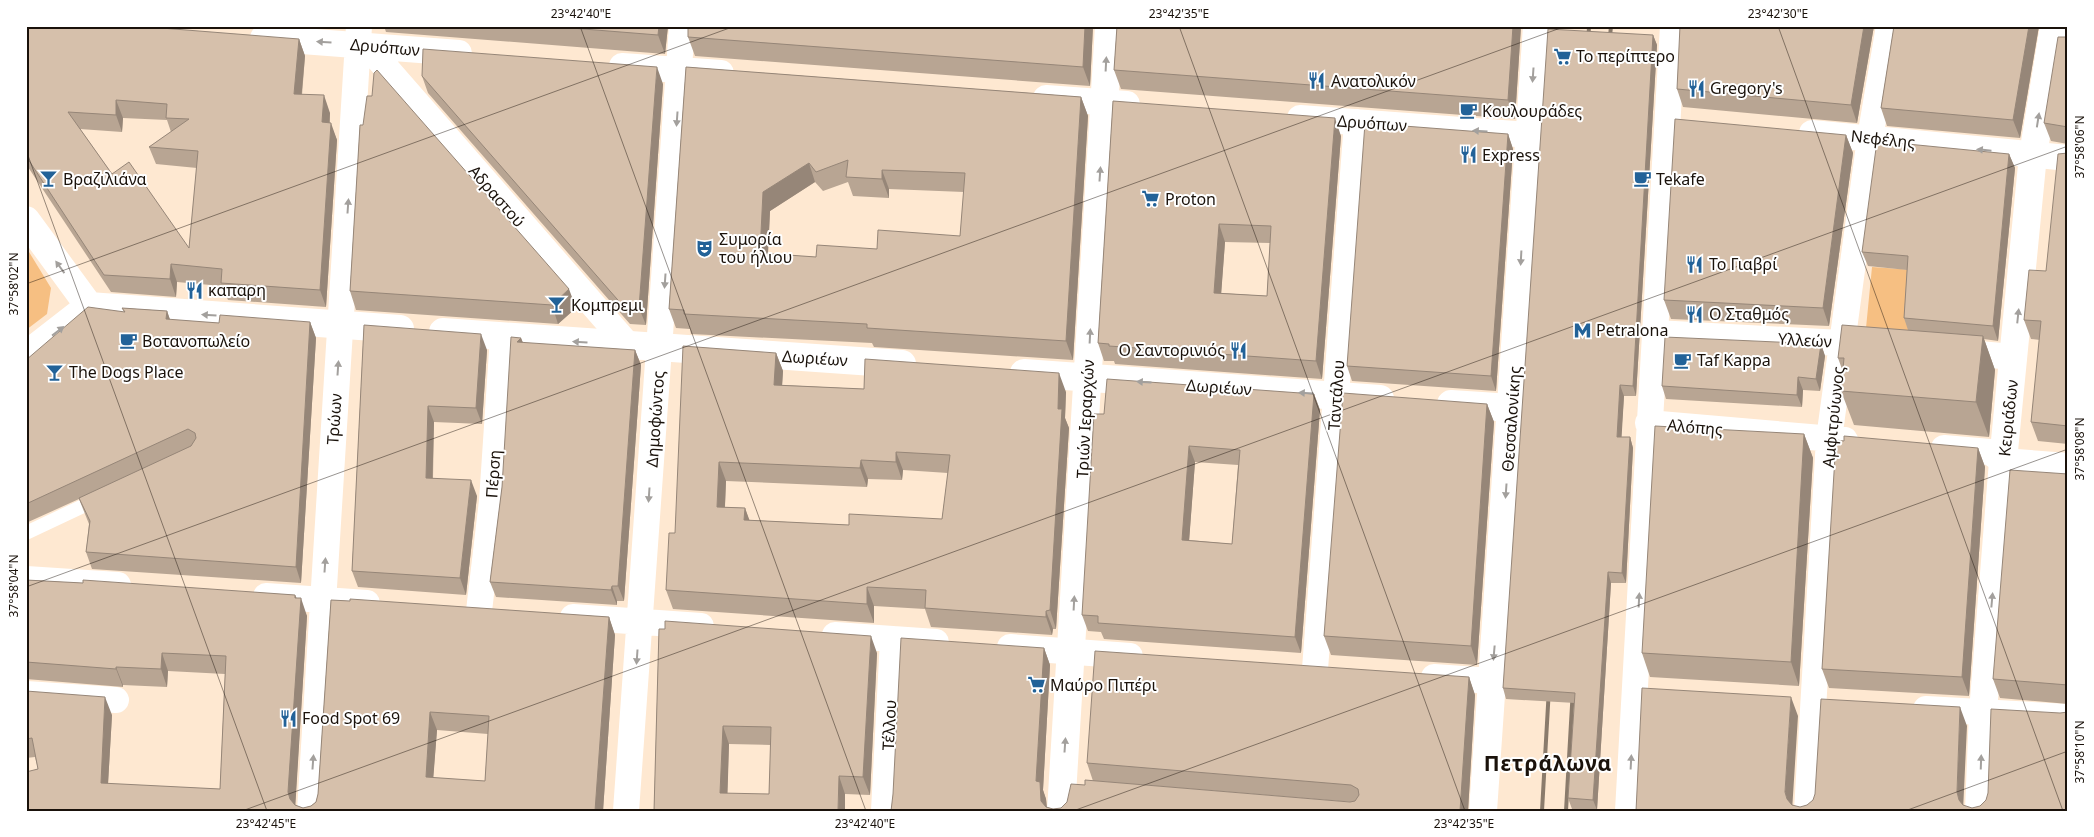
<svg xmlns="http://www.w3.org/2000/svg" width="2094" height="837" font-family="'Noto Sans',sans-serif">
<rect width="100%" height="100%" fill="#fee8d1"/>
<path fill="#f6bf82" d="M26,247L51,288L47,314L26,330Z
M1872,267L1914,270L1909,331L1866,328Z"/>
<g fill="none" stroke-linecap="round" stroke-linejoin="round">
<path stroke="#fff" stroke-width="14" d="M26,533L98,499"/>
<path stroke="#fff" stroke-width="26" d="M263,38L459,53
M367,46L628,345
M622,66L721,73
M1046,98L1127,104
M1300,118L1529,135
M1812,133L2068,158
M1656,333L1859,344
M1955,352L2014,357
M1648,423L1845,440
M1944,448L1990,452L2003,461L2068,466
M26,579L118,585
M266,596L367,603
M479,611L492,501L503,336
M573,617L701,626
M835,635L936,642
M1010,647L1130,656
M1315,669L1357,122
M1434,677L1492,681
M26,694L116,700
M1926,709L2068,717
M310,811L359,26
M626,811L682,26
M884,811L893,639
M1628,811C1642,549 1658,288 1673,26
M1807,811L1829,439L1870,138L1889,26"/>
<path stroke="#fff" stroke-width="28" d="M26,220L89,306
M89,306L400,329
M443,332L902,364
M26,355L89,306
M1024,373L1380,399
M1451,404L1512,408
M1061,811L1109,26
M1483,811L1537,26
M1979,811L1983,712L2003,461L2033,155L2054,26"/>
<path stroke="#8a7b6c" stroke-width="4" d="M1588,46L1589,26
M1609,47L1611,26
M1542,811L1549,688
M1566,811L1573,688"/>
</g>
<path fill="#b8a593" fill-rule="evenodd" d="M26,26L299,39L305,56L302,95L330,113V123L337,140L326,307L228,300L222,286L177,282L176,297L111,292L26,164ZM123,118L167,120L171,132L149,147L156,164L197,168L189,248L112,174L80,129L122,132Z
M384,26H668L665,54L386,32Z
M688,26H1093L1090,86L695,56L688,37Z
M1117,26H1521L1515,119L1121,89L1114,70Z
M1874,26L1857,123L1683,107L1677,89Z
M1894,26H2039L2020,138L1887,126L1881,108Z
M1653,35L1657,45L1636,396H1624L1621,437H1630L1633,448L1626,583H1611L1597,810L1572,809L1568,798L1575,703L1506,699L1503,688Z
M2068,37V144L2051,141L2044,123Z
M686,67L1081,97L1088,116L1073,360L874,347L872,343L691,334L690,329L676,328L669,309ZM815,182L823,191L848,182L853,196L889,198V189L964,192L960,236L877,249L816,257L768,254L770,211Z
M422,76L663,84L646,325L630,324L428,93Z
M1113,101L1341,136L1322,379L1115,364L1114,361H1104L1098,343ZM1225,242L1270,243L1267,296L1221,293Z
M360,125L576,308L558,324L356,310L350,291Z
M1508,134L1513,149L1496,391L1352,381L1347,366Z
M1846,135L1853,153L1829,326L1671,319L1664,300Z
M2068,153V444L2038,441L2031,422L2040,340L2031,339L2024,320L2046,271Z
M2009,154L2015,168L1998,341L1984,339L1995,370L1989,437L1854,425L1841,391L1843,372L1838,358L1908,330L1904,318L1907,270L1868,266L1862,252Z
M122,308L167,311L170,320L219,323L310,322L316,338L301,583L92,569L86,552L89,524L79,499L26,523V360L124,312Z
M364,325L487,350L482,424L434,422L433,478L477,496L466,595L358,587L352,571Z
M521,338L523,343L635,350L641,365L624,601H617V605L496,597L490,582Z
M1821,344L1825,356L1820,391L1803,390L1802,407L1666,399L1662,386Z
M776,353L783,371L782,385L864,389L1066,392L1065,418L1069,428L1056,629H1053L1052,635L931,627L925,609L874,606V623L673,609L666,590L675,533ZM903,470L948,473L942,519L849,525L749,520L745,508L725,507L726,481L867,487L868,479L902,480Z
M1314,394L1320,410L1301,653L1104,639L1101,632L1088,631L1082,615L1104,414ZM1195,462L1238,465L1232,544L1189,540Z
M1487,404L1494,422L1477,665L1331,655L1324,636Z
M1804,434L1813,458L1799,686L1650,677L1642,653Z
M1978,448L1985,467L1969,696L1829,688L1822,669Z
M2068,474V704L2000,698L1993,679Z
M26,580L295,595L307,616L295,805L303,808L311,806L316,802L318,794L331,600L609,617L615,635L603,811H26L38,769L35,757L26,758V691L112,715L108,784L220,789L225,674L168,671L167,687L123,685V687L26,679ZM437,730L488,734L485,781L433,778Z
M659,629L877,653L870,795L845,794L654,811ZM729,744L771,745L769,794H727Z
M1044,648L1050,665L1043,790L1046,799L1047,807L1053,809L1351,802L1093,781L1087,763L1469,677L1475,695L1468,811H891Z"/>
<path fill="#968678" d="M659,26H668L665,54L658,35Z
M1085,26H1093L1090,86L1083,67Z
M1513,26H1521L1515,119L1508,100Z
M1864,26H1874L1857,123L1851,105Z
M2029,26H2039L2020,138L2013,120Z
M1653,35L1657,45L1636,396L1633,386Z
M299,39L305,56L300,112L294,94Z
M657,67L663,84L646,325L639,308Z
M324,95L330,113L328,139L322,122Z
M1081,97L1088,116L1073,360L1066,341Z
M116,100L123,118L122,132L116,115Z
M1335,118L1341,136L1322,379L1316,361Z
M331,123L337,140L326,307L320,290Z
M1508,134L1513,149L1496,391L1491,376Z
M1846,135L1853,153L1829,326L1823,308Z
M2009,154L2015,168L1998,341L1993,326Z
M809,163L815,182L770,211L767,272L760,253L763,192Z
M882,170L889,189V198L882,179Z
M1219,224L1225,242L1220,310L1214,293Z
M171,264L177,282L176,297L170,279Z
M569,289L576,308L558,324L552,305Z
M167,311L173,328L166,319Z
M310,322L316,338L301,583L296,567Z
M481,334L487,350L482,424L476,408Z
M1983,336L1995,370L1989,437L1976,402Z
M521,338L527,353L517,342Z
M1821,344L1825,356L1820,391L1816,379Z
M635,350L641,365L624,601L618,586Z
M776,353L783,371L781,403L774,385Z
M1059,373L1066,392L1065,418L1069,428L1056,629L1050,610Z
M1798,377L1803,390L1802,407L1797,395Z
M1620,385L1624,396L1621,447L1617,437Z
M1314,394L1320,410L1301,653L1295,637Z
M1487,404L1494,422L1477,665L1471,646Z
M428,406L434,422L432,495L426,478Z
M1804,434L1813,458L1799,686L1791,662Z
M1630,437L1633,448L1626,583L1622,573Z
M1189,446L1195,462L1188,556L1182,540Z
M1978,448L1985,467L1969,696L1962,677Z
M896,452L903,470L902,480L896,462Z
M861,460L868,479L867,487L860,468Z
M719,462L726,481L724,526L717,507Z
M471,480L477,496L466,595L460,578Z
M745,508L752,527L744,520Z
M1608,572L1611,583L1597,810L1593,800Z
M612,586L617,601V605L611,590Z
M867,587L874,606V623L867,604Z
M295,595L300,608L301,598L307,616L295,811L290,799L288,792Z
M1046,611L1053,629L1052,635L1046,617Z
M609,617L615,635L603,811H595Z
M871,636L877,653L870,795L863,777Z
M1044,648L1050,665L1043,790L1046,799L1047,811L1041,801L1036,781Z
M162,653L168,671L167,687L161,669Z
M116,667L123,685V687L116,669Z
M1469,677L1475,695L1468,811H1460Z
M105,697L112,715L107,801L101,783Z
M1791,697L1798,716L1792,811L1787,799L1785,792Z
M1960,707L1967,726L1963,811L1959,800L1957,792Z
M430,712L437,730L432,795L426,777Z
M723,726L729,744L727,811L720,793Z
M839,776L845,794V811H838Z"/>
<path fill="#d6c0ab" stroke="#968678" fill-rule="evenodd" d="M26,26H136L299,39L294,94L324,95L322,122L331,123L320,290L221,283L222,269L171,264L170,279L104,275L26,156ZM116,100L167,104L166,118L189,119L149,147L198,151L189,248L129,162L112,174L68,112L116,115Z
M546,26H659L658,35Z
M688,26H1085L1083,67L688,37Z
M1117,26H1513L1508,100L1114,70Z
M1680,26H1864L1851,105L1677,89Z
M1894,26H2029L2013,120L1881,108Z
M1548,29L1653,35L1633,386L1620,385L1617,437H1630L1622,573L1608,572L1593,800L1568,798L1575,693L1503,688Z
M2058,37H2068V127L2044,123Z
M423,49L657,67L639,308L624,307L422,76Z
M686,67L1081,97L1066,341L867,328V324L684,314V310L669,309ZM848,160L846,177L882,179V170L965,173L960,236L878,230L877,249L817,245L816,257L760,253L763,192L809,163L816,172Z
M377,70L569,289L552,305L350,291L360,125H363L367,96H372L374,73Z
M1113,101L1335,118L1316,361L1109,346V344L1098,343ZM1219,224L1271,226L1267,296L1214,293Z
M1675,119L1846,135L1823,308L1664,300Z
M1365,123L1508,134L1491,376L1347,366Z
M1877,141L2009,154L1993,326L1904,318L1908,256L1862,252Z
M2068,153V426L2031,422L2041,321L2024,320L2029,270L2046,271L2058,154Z
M88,307L125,312L122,308L167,311L166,319L219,323L220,315L310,322L296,567L86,552L90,521L79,498L191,446L196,438L195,433L188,429L26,504V360Z
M364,325L481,334L476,408L428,406L426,478L471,480L460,578L352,571Z
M1842,325L1983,336L1976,402L1841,391L1844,358H1838Z
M511,337L521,338L517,342L635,350L618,586H612L611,590L490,582L502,487Z
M1665,337L1821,344L1816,379L1798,377L1797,395L1662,386Z
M683,346L776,353L774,385L864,389L865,359L1059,373L1058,409H1062L1050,610L1046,611V617L925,608L926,590L867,587V604L666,590L669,533H675ZM896,452L950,455L942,519L849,514V525L744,520L745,508L717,507L719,462L860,468L861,460L896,462Z
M1107,379L1314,394L1295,637L1098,623V616L1082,615L1094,414H1104ZM1189,446L1240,450L1232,544L1182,540Z
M1343,393L1487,404L1471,646L1324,636Z
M1655,426L1804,434L1791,662L1642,653Z
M1844,436L1978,448L1962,677L1822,669L1836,440L1844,441Z
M2010,470L2068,474V685L1993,679Z
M26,580L83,583V580L295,595V598H301L288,792L290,799L295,805L303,808L311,806L316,802L318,794L331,600L350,601V599L609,617L595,811H26V772L38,769L32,738L26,739V691L105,697L101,783L220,789L226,656L162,653L161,669L116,667V669L26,662ZM430,712L489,716L485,781L426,777Z
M665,621L871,636L863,777L839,776L838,811H654L659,629H665ZM723,726L771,727L769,794L720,793Z
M901,638L1044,648L1036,781L1040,782L1041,801L1046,807L1053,809L1061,808L1067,802L1071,784L1085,785V780L1350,802L1355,801L1359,795L1358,789L1351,785L1087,763L1095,651L1469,677L1460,811H891L893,794Z
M1642,688L1791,697L1785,792L1787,799L1792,805L1800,807L1807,805L1813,800L1815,794L1821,699L1960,707L1957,792L1959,800L1963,805L1972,808L1980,806L1986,800L1988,793L1991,709L2060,713L2068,712V811H1636Z"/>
<defs><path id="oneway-solid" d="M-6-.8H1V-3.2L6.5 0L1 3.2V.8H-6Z" transform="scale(1.25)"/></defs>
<g fill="#a3a09d">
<use href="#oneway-solid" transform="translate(324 42) rotate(-176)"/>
<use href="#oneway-solid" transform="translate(1106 64) rotate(-87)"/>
<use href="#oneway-solid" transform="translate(1533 75) rotate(94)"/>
<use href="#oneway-solid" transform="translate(677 119) rotate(94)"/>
<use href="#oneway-solid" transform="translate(2038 120) rotate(-81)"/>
<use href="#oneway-solid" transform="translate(1480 131) rotate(-176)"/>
<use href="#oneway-solid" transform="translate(1984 150) rotate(-174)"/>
<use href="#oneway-solid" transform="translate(1100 174) rotate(-86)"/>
<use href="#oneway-solid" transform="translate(348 206) rotate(-86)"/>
<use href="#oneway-solid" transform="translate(1521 258) rotate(93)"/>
<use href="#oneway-solid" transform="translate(60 267) rotate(-126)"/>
<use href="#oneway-solid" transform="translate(665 281) rotate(94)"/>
<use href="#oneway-solid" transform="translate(209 315) rotate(-176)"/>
<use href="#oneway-solid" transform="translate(2018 316) rotate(-84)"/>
<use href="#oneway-solid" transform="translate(58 331) rotate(-38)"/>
<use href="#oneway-solid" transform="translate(1090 336) rotate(-87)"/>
<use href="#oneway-solid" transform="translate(580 342) rotate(-176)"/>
<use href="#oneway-solid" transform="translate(338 368) rotate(-86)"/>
<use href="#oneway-solid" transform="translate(1144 382) rotate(-176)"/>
<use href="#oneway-solid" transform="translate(1306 393) rotate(-176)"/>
<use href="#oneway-solid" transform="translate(1506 491) rotate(94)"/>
<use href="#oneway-solid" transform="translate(649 495) rotate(94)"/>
<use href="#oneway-solid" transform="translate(325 565) rotate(-86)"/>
<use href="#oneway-solid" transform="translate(1639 600) rotate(-87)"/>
<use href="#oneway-solid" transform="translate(1992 600) rotate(-85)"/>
<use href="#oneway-solid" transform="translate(1074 603) rotate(-87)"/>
<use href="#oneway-solid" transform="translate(1494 653) rotate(95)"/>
<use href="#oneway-solid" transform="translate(637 657) rotate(94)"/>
<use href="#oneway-solid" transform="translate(1065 745) rotate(-86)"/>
<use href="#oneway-solid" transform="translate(313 762) rotate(-86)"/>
<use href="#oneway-solid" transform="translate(1631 762) rotate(-87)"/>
<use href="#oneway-solid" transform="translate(1981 762) rotate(-88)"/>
</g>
<path fill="none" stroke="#1a120b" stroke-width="1" stroke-opacity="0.45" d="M580,26L866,811M1179,26L1465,811M1778,26L2063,811M26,150L267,811M26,284L735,26M26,587L1566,26M242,811L2068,146M1073,811L2068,449M1905,811L2068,751"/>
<defs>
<symbol id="supermarket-bare" viewBox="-9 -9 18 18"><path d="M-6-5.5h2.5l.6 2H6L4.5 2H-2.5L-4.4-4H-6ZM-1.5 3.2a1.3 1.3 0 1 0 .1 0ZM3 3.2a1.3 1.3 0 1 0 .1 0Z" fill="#226298" stroke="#fff" stroke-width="2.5" paint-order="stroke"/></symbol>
<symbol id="restaurant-bare" viewBox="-9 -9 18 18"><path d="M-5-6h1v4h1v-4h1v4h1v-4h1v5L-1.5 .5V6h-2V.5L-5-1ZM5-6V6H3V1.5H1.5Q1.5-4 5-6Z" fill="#226298" stroke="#fff" stroke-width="2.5" paint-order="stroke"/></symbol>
<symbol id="cafe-bare" viewBox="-9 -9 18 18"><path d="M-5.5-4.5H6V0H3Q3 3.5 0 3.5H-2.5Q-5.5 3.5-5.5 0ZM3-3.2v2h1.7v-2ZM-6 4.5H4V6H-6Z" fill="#226298" stroke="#fff" stroke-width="2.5" paint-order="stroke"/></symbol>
<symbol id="bar-bare" viewBox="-9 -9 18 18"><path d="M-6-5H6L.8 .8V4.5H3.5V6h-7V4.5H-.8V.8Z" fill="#226298" stroke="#fff" stroke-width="2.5" paint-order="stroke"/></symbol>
<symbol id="theatre-bare" viewBox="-9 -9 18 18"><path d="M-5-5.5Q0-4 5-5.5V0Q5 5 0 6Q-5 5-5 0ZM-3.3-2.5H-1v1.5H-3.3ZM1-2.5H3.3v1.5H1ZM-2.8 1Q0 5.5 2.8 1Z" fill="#226298" stroke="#fff" stroke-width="2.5" paint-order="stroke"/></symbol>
<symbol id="metro-bare" viewBox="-9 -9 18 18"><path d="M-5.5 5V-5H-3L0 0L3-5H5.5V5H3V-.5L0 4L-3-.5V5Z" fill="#226298" stroke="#fff" stroke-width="2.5" paint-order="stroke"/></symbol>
</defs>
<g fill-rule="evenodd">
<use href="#supermarket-bare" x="1550" y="44" width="25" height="25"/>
<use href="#restaurant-bare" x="1304" y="68" width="25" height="25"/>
<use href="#restaurant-bare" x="1684" y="76" width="25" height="25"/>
<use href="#cafe-bare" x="1456" y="98" width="25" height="25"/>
<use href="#restaurant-bare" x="1456" y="142" width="25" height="25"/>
<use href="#bar-bare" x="36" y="166" width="25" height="25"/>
<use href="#cafe-bare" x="1630" y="166" width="25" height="25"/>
<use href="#supermarket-bare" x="1138" y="186" width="25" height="25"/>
<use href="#theatre-bare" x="692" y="236" width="25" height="25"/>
<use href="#restaurant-bare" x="1682" y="252" width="25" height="25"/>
<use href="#restaurant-bare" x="182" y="278" width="25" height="25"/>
<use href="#bar-bare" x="544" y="292" width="25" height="25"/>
<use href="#restaurant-bare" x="1682" y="302" width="25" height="25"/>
<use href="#metro-bare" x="1570" y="318" width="25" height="25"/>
<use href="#cafe-bare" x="116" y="328" width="25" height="25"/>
<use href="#restaurant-bare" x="1226" y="338" width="25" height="25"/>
<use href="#cafe-bare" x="1670" y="348" width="25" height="25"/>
<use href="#bar-bare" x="42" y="360" width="25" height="25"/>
<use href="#supermarket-bare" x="1024" y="672" width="25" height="25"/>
<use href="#restaurant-bare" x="276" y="706" width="25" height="25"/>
</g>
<g text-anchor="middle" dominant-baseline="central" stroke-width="4" stroke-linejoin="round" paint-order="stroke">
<g font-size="16" fill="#1a120b" stroke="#fff">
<text transform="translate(385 47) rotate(5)">Δρυόπων</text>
<text transform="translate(1372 123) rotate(4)">Δρυόπων</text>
<text transform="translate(1883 139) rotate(6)">Νεφέλης</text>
<text transform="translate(497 196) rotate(49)">Αδραστού</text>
<text transform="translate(1805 340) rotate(3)">Υλλεών</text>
<text transform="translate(815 358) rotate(4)">Δωριέων</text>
<text transform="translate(1219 387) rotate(4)">Δωριέων</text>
<text transform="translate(1336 395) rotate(-86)">Ταντάλου</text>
<text transform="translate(1833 417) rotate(-84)">Αμφιτρύωνος</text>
<text transform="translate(2008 418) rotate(-84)">Κειριάδων</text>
<text transform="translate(334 419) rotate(-86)">Τρώων</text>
<text transform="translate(655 419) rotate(-86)">Δημοφώντος</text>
<text transform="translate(1085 419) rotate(-87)">Τριών Ιεραρχών</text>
<text transform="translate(1511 419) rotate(-86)">Θεσσαλονίκης</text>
<text transform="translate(1695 427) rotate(5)">Αλόπης</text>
<text transform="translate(493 474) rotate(-86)">Πέρση</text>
<text transform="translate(889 725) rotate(-87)">Τέλλου</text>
</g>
<g font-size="16" fill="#1a120b" stroke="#fff" text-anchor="start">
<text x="1576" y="56">Το περίπτερο</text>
<text x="1331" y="81">Ανατολικόν</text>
<text x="1710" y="88">Gregory's</text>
<text x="1482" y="111">Κουλουράδες</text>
<text x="1482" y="155">Express</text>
<text x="63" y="179">Βραζιλιάνα</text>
<text x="1656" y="179">Tekafe</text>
<text x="1165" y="199">Proton</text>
<text x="719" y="239">Συμορία<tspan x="719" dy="18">του ήλιου</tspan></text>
<text x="1709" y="264">Το Γιαβρί</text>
<text x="208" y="290">καπαρη</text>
<text x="571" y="305">Κομπρεμι</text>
<text x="1709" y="314">Ο Σταθμός</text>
<text x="1596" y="330">Petralona</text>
<text x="142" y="341">Βοτανοπωλείο</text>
<text x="1225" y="350" text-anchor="end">Ο Σαντορινιός</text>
<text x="1697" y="360">Taf Kappa</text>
<text x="69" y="372">The Dogs Place</text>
<text x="1050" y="685">Μαύρο Πιπέρι</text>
<text x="302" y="718">Food Spot 69</text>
</g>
<g font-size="21" font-weight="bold" letter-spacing="1" fill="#1a120b" stroke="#fff">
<text x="1548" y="763">Πετράλωνα</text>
</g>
</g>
<rect width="2094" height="837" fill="none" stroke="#ffffff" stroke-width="55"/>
<rect x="28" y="28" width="2038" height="782" fill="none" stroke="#1a120b" stroke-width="2"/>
<g font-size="12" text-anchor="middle" fill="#1a120b">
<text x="581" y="18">23°42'40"E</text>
<text x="1179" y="18">23°42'35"E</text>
<text x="1778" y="18">23°42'30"E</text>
<text transform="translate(2080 147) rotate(-90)" y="4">37°58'06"N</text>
<text transform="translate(14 284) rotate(-90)" y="4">37°58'02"N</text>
<text transform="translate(2080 449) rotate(-90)" y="4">37°58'08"N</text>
<text transform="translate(14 586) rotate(-90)" y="4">37°58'04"N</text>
<text transform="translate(2080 752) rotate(-90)" y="4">37°58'10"N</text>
<text x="266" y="828">23°42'45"E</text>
<text x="865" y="828">23°42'40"E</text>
<text x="1464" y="828">23°42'35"E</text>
</g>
</svg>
